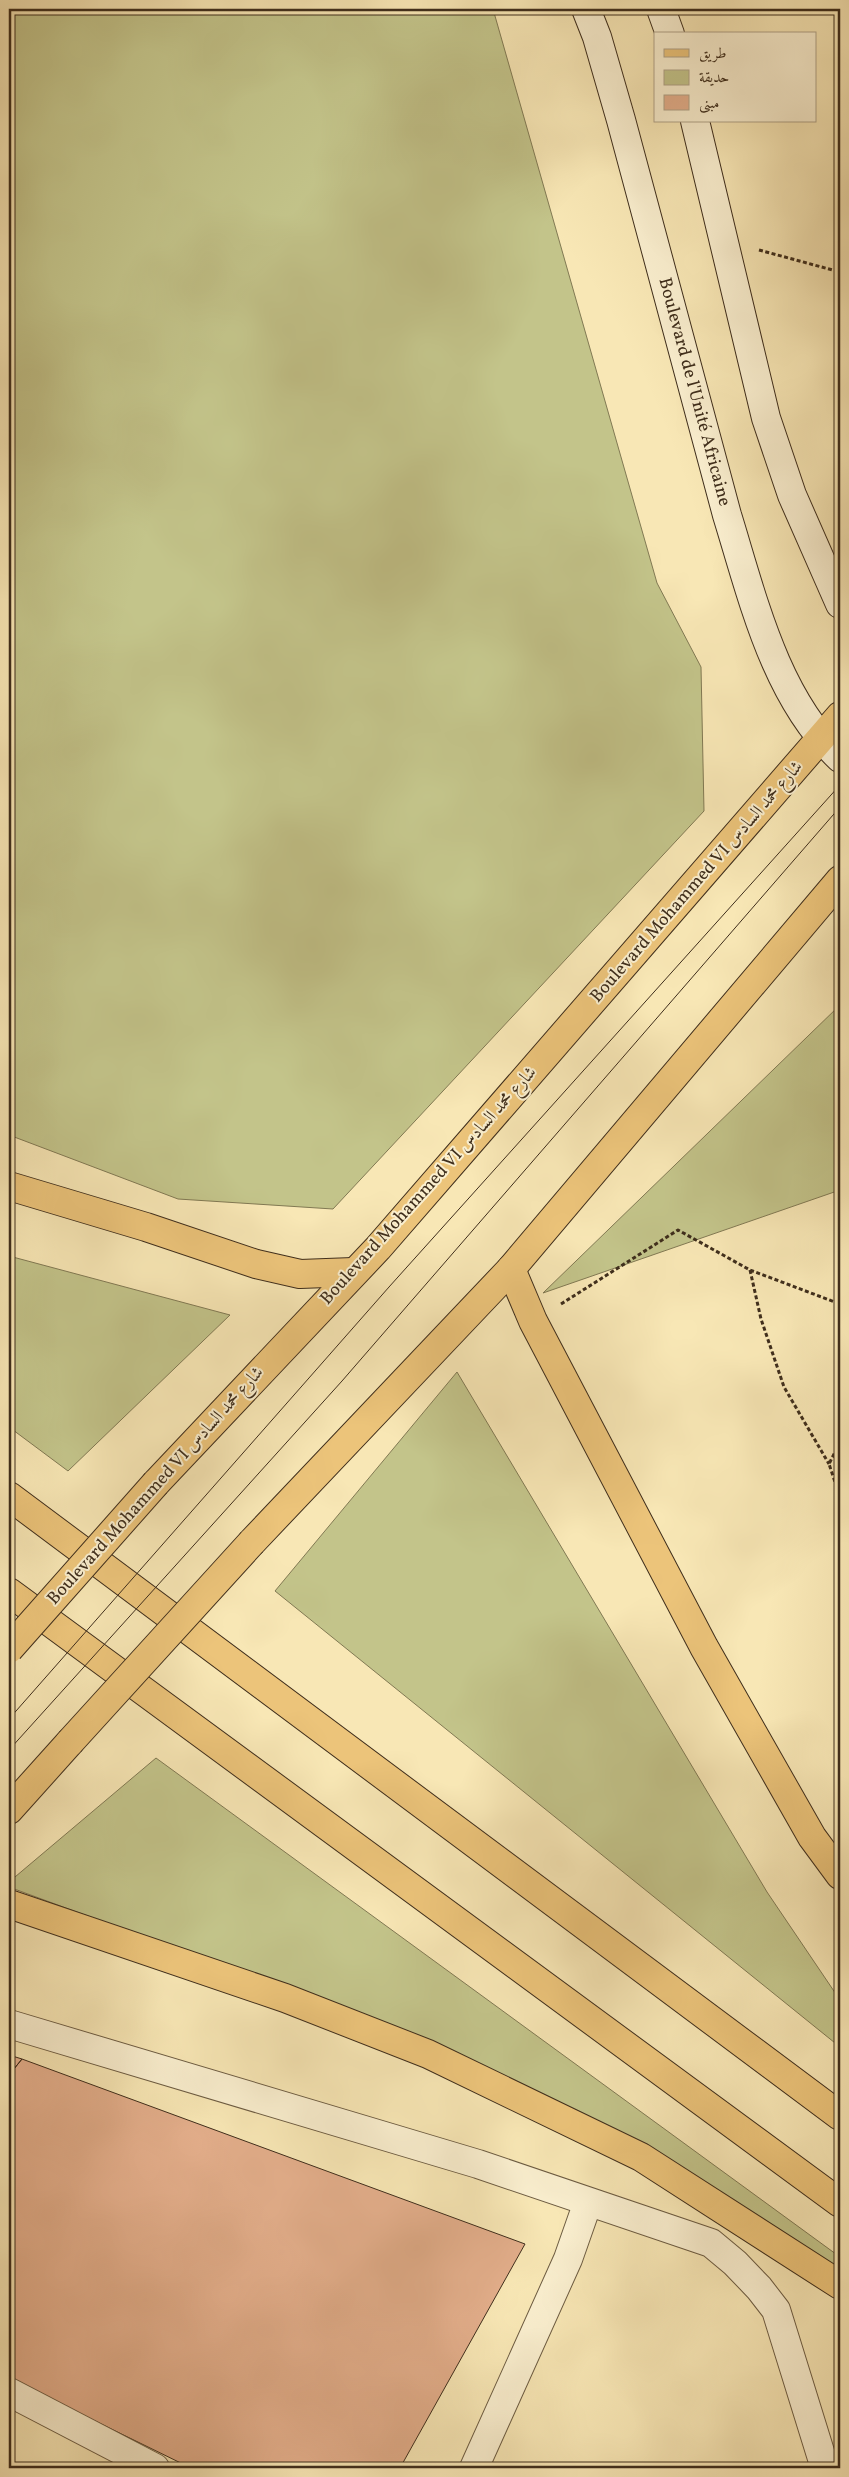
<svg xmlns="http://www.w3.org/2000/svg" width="849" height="2477" font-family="Vollkorn,Amiri,serif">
<rect width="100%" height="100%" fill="#f8e7b5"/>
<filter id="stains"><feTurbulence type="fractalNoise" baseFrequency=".004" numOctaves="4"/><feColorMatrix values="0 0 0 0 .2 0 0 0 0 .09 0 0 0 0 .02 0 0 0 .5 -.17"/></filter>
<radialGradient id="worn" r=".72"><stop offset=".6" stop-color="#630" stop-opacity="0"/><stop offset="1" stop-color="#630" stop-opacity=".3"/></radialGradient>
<path fill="#c3c48a" stroke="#817953" d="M9,9H493L657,583L701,667L704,811L333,1209L178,1199L9,1135Z
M840,1005V1190L543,1293Z
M9,1256L230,1315L68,1471L9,1427Z
M457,1372L767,1892L840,2000V2047L275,1591Z
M156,1758L840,2257V2269L407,2034L9,1887V1882Z"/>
<path fill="#e3ae8b" stroke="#3f2e1c" d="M9,2055L22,2059L9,2075Z
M22,2059L525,2244L400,2468H191L9,2379V2075Z"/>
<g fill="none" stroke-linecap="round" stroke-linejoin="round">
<defs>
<path id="minor" d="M9,2024L478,2164L711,2243L735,2263L759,2288L776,2310L825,2468
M9,2392L155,2468
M474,2468L568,2259L588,2202"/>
<path id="secondary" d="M586,9L597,37L621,120L727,515C753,599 775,697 840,758
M661,9L670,34
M695,121L766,418L792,495L840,604"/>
<path id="primary" d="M156,1483L378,1248L840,716
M252,1542L511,1269L840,880
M9,1810L70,1742"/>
<path id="trunk" d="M9,1186L146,1227L256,1264L300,1274L353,1272
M511,1269L533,1321L704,1647L812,1837L840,1875
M9,1496L840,2116
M9,1592L840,2203
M9,1904L285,1998L428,2054L641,2157L840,2285"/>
</defs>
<use href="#minor" stroke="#6d5c42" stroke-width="30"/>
<use href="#secondary" stroke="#3f2e1c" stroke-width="30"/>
<use href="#primary" stroke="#3f2e1c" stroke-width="30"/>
<use href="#trunk" stroke="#3f2e1c" stroke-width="30"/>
<path stroke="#3f2e1c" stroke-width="3" stroke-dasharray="4 2.5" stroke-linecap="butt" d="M759,250L840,272
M750,1270L761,1319L784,1387L829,1464
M561,1304L678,1230L750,1270L840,1304
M840,1442L829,1464L840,1497"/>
<use href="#minor" stroke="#faefcf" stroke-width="28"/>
<use href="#secondary" stroke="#faefcf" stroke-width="28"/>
<use href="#primary" stroke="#ecc47a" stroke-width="28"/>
<use href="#trunk" stroke="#ecc47a" stroke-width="28"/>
<path stroke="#3f2e1c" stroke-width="1" d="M9,1719L389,1287L840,785
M9,1750L342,1381L840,807"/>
<defs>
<path id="primary-bridge" d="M9,1649L156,1483
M70,1742L252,1542"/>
</defs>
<use href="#primary-bridge" stroke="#3f2e1c" stroke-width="30" stroke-linecap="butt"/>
<use href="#primary-bridge" stroke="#ecc47a" stroke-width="28"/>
</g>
<g text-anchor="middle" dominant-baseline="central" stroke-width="4" stroke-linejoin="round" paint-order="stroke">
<g font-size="18" fill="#3f2e1c" stroke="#faefcf">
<text transform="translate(694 392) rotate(75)">Boulevard de l'Unité Africaine</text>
<text transform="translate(697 882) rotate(-49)">Boulevard Mohammed VI شارع محمد السادس</text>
<text transform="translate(429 1186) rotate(-48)">Boulevard Mohammed VI شارع محمد السادس</text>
<text transform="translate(156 1486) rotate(-48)">Boulevard Mohammed VI شارع محمد السادس</text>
</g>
</g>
<rect width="849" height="2477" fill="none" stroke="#f8e7b5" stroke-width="30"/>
<rect x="10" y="10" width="829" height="2457" fill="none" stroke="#3f2e1c" stroke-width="2.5"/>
<rect x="15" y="15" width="819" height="2447" fill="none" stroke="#3f2e1c"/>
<rect x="654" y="32" width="162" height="90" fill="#faefcf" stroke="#afa287"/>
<rect x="664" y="49" width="25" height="8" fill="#ecc47a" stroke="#afa287"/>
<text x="699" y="58" font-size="15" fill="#3f2e1c">طريق</text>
<rect x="664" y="70" width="25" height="15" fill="#c3c48a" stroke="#afa287"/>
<text x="699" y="82" font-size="15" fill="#3f2e1c">حديقة</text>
<rect x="664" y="95" width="25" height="15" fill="#e3ae8b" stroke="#afa287"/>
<text x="699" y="108" font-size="15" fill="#3f2e1c">مبنى</text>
<rect width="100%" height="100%" filter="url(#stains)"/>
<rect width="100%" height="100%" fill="url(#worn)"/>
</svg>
